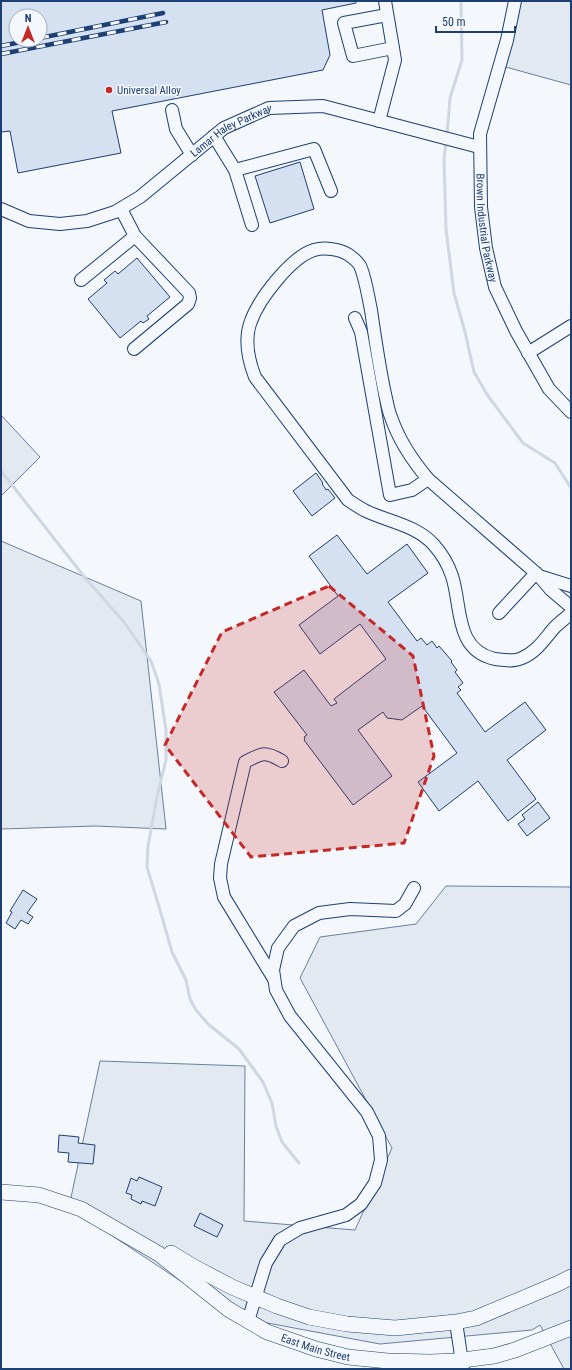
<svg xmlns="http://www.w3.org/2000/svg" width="572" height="1370" font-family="'Roboto Condensed',sans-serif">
<rect width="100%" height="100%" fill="#f4f7fb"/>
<path fill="#e3e9f0" stroke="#687fa3" d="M516,1H571V85L502,66Z
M1,415L40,457L1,496Z
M1,541L141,601L166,829L95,826L1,829Z
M446,886L571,887V1369H564L540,1325L532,1330L380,1344L235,1317L69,1207L100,1061L245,1066L244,1221L355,1230L392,1148L300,978L320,937L416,924Z"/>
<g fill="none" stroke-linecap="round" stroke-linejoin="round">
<path stroke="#cfd7e4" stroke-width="3" d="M447,136L450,98L462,60L461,1
M446,141L444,159L446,229L454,293L465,332L474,372L488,396L523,443L555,463L571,488
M1,471L86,579L124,622L151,661L159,684L166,730V760L158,792L148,846L147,867L160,910L172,952L186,980L190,999L196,1010L208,1024L239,1049L263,1082L272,1103L276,1126L282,1142L299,1163"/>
</g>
<path fill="#d5e0f0" stroke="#1d3f73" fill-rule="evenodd" d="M1,1H356V3L322,10L330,55L323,70L112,111L121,153L18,173L10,131L1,132ZM16,16H40V40H16Z
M300,162L314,209L270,223L255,176Z
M137,258L170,297L147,316L149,319L143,323L141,321L120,338L88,299L107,283L104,280L115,271L118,274Z
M316,473L323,483L322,484L325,488L326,490L328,489L335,498L312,516L293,491Z
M337,535L367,574L407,544L428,573L388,602L417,641L421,638L427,645L432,641L437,648L439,646L452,661L451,662L457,670L455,672L463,683L458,687L461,690L457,693L485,732L525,702L546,730L507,760L536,799L508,821L478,781L439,811L418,782L457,753L422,706L402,720L387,718L383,712L358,730L392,776L353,805L304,740L305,739L304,737L307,735L274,692L304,670L331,706L337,703L334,699L386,659L360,624L320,654L299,625L338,596L309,556Z
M538,802L550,818L527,836L518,824L525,819L522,815Z
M23,890L37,899L27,913L33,917L28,924L21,920L15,929L6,923L12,912L10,911Z
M59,1135L79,1137L78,1143L95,1145L93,1164L68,1162L69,1153L58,1152Z
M139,1177L162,1187L155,1206L142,1201L141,1204L131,1199L132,1195L126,1193L131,1178L137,1181Z
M200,1213L223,1225L217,1237L194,1226Z"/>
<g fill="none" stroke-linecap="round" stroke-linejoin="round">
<defs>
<g id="minor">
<path id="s1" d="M515,1L507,40L480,134L481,207L486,248L495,287L516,331L549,389L571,412"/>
<path d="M387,15L344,23L353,56L393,48"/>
<path d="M172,110L176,129L192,155"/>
<path d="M379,121L395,60L385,1"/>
<path d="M214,136L235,170L252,225"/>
<path d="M235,170L314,149L331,191"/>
<path id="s2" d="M1,209L29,221L60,224L87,221L115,212L140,197L224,128L269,108L323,106L479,147"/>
<path d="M121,209L135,236L189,293L190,298L188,304L134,349"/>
<path d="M81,280L135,236"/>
<path d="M355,318L361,332L390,495L412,490L428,479L536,573"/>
<path d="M528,353L571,326"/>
<path d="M428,479C412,460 399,441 391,417C388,410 387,402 385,394C379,366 375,338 371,310C368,296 366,281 361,268C360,264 353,258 349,255C340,249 324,247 314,250C291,257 259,299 251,321C244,339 248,359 255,377L348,500C354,504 360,508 366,511C389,522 416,525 434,545C442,554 448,564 452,576C462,606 454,650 495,659C503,660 514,662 522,658C537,652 545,638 555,627C560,622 566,618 571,613"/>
<path d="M540,577L551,590L571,607"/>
<path d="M499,613L536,573L539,576L571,586"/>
<path d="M274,979L224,897L220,878L221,864L245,762C262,753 265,751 282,761"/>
<path d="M248,1321L266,1263L280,1240L300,1228L346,1215L361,1204L375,1183L381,1160L379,1136L367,1112L290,1016L276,990L273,970L278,948L294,926L319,913L350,909L396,911L405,904L414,888"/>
<path d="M456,1322L463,1369"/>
</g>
<g id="major">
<path id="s3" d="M1,1192L39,1195L81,1209L159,1254L228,1309L267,1332L316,1349L348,1357L388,1361L430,1362L455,1361L494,1356L515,1350L571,1328"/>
<path d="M171,1253L194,1267L232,1287L277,1306L309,1317L347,1324L395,1328L456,1322L476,1318L557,1284L571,1277"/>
</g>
</defs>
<use href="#minor" stroke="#1d3f73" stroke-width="14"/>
<use href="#major" stroke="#1d3f73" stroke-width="16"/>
<use href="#minor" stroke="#f4f7fb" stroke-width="12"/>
<use href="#major" stroke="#f4f7fb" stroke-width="15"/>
<defs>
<path id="rail" d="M40,38L163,13
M1,46L31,40
M1,54L166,22"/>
</defs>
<use href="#rail" stroke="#1d3f73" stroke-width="4.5"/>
<use href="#rail" stroke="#f4f7fb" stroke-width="3" stroke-dasharray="9" stroke-linecap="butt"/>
</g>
<path fill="#c62828" fill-opacity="0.2" stroke="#c62828" stroke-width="3" stroke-dasharray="8 5" stroke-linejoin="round" d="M329,586L413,656L434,756L404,843L251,857L165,745L222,632Z"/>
<circle fill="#c62828" stroke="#f4f7fb" stroke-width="1.5" cx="109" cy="90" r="4"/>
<g text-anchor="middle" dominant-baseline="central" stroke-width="3" stroke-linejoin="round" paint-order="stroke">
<g font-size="11" fill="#1d3f73" stroke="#f4f7fb" text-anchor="start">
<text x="117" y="90">Universal Alloy</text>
</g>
<g font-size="11" fill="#1d3f73" stroke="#f4f7fb">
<text stroke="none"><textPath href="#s2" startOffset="261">Lamar Haley Parkway</textPath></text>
<text stroke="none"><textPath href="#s1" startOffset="232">Brown Industrial Parkway</textPath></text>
<text stroke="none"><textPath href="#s3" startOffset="357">East Main Street</textPath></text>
</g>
</g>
<rect width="572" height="1370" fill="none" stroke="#1d3f73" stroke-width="4"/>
<g transform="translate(28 28)"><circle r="19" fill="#f4f7fb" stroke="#9eadc5"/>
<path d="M0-3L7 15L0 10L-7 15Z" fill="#c62828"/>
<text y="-6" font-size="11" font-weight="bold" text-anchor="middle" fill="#1d3f73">N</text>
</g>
<path d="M436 26v6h79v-6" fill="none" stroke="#1d3f73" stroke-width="2"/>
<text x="442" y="26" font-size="12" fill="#1d3f73" stroke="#f4f7fb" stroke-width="3" paint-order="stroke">50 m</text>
</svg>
